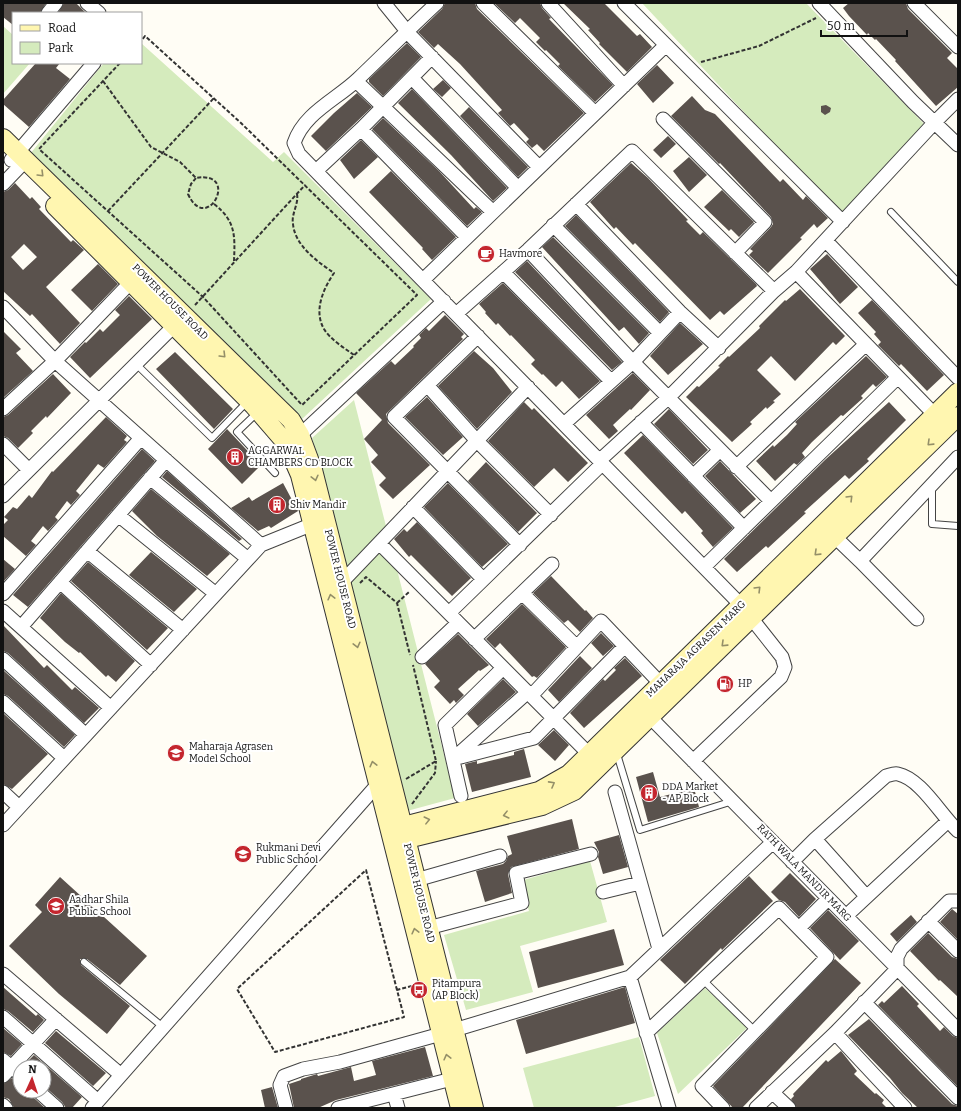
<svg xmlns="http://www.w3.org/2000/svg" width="961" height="1111" font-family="Bitter,serif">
<rect width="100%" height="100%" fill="#fffdf5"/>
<path fill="#d5ebbd" d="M642,3H806L929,129L844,219Z
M3,26L13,35V63H30L3,94Z
M141,43L273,162L284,152L431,299L302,419L30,154L104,63H141Z
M354,400L455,798L407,811L312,438Z
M590,861L607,922L520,946L533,992L466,1010L444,935L529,911L520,881Z
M705,988L748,1027L678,1094L657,1033Z
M639,1037L655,1096L611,1108H534L523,1068Z"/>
<path fill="#5a524d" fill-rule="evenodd" d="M3,3H46L40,13H13V25L3,17Z
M64,3H76L86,13H58Z
M445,3H475L477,9L584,113L544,151L537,144L532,148L526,142L529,139L514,123L510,126L498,113L502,110L460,64L438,44L434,48L418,32L442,9Z
M494,3H540L542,8L551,18L549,19L613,85L595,102L558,66L560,64L546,50L545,51L536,42L540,38L520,18L515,23Z
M563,3H604L637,36L640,34L652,47L627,72L599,44L600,43L588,30L590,29Z
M849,3H906L908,9L952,53L947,58L958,69V87L936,106L895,61L896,60L876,39L875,40L868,33L867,35L849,16L843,8Z
M407,43L421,57L383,96L369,82V79Z
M36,63H60L56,68L70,79L29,127L3,104V100Z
M657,65L674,83L653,103L637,84Z
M443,80L451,88L442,97L433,89Z
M412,89L507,188L493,201L451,155L398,103Z
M357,93L372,107L326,151L311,136L334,113Z
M692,96L705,110L715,114L780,182L783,179L803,200L806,196L828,218L817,228L814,224L800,238L802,239L768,273L749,255L753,251L750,249L771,227L773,224L771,217L720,163L719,164L671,116Z
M826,105L831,108L830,112L825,115L821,112V106Z
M469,107L528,167L518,177L460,116Z
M383,118L439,171L474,209L476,207L482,212L467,226L372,129Z
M668,136L676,144L661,158L653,150Z
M361,140L378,157L354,179L340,160Z
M689,157L707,175L689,192L673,171Z
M631,163L648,178L688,220L686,221L700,235L703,232L756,284L757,286L724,315L720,311L710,320L635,243L633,245L616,227L614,229L590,202Z
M391,171L456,237L432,260L422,249L423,248L369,192Z
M15,183L30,199L32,197L41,207L39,209L71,242L73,240L84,250L46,287L80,323L60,344L32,314L30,316L3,291V192L8,190ZM24,244L37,257L23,270L11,257Z
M722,190L754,222L739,237L731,229L729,231L704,207Z
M576,215L669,312L660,322L565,226Z
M553,237L649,333L639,344L624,327L619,331L542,247Z
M827,254L858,287L840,304L810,269Z
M527,261L622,362L612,370L515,272Z
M98,264L118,284L92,311L71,290Z
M503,283L600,381L579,399L562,381L556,387L543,374L542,375L531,364L535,360L511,335L510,336L498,323L496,325L485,313L486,312L479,304Z
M800,289L845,336L836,345L833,342L795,381L771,356L757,370L781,394L773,401L775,402L767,409L766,407L750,422L752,424L732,442L686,397L697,386L699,387L720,367L718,366L728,356L729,357L760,328L759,326L785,300L786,301Z
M129,296L152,319L90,378L70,357L85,342L86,343L100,329L103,332L120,315L115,310Z
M872,300L944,375L927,391L904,367L901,364L899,366L878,345L881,342L874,334L876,332L858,313Z
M445,315L464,334L461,337L463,339L386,414L388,423L430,465L393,499L379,485L386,478L371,462L378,455L364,439L382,420L356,393L391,361L395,365L414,347L413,346L421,338L419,335L426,328L429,331Z
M680,323L703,344L668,375L650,356Z
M3,331L21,349L16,353L33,371L3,398Z
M474,351L493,368L512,392L477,429L438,386Z
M175,352L233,409L214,429L156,369Z
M866,356L887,377L876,387L873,384L861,396L863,398L843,416L841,415L812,442L802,453L805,457L797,465L794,463L775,481L756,461L773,445L774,447L787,435L797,424L795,422Z
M633,373L650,390L631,410L630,409L613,425L618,431L609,439L586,415Z
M53,374L71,393L47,418L46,416L31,431L33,433L18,448L8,438L3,436V417L8,415Z
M427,397L463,437L443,455L405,417Z
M524,402L532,410L534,408L588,463L568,482L554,468L534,487L488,441Z
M889,402L906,420L867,459L869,461L849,479L845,475L804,512L806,513L768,548L766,546L737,572L724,559L826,459Z
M669,409L708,450L693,464L654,424Z
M106,417L127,436L124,440L127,442L104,468L98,464L76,491L80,495L71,505L67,501L55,517L58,520L48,531L43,526L31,541L36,545L26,556L3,536V525L8,520L4,517L13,507L17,509L29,495L32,498L52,471L53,472Z
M227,429L261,465L242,484L208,449Z
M643,435L733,528L713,547L701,533L703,531L685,511L682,514L624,453Z
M142,449L155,461L28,607L13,595Z
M720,461L756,499L740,513L705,476Z
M486,462L537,513L518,532L468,481Z
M167,471L242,539L239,541L162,477Z
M283,483L298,511L271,528L269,526L258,531L231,508L249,497L252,501Z
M448,483L508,544L482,567L424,507Z
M151,489L230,554L207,576L157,536L132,511Z
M417,522L471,578L452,596L411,555L409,557L394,539L404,529L407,532Z
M151,552L197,589L174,612L129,575Z
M3,559L15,569L4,581H3Z
M88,562L168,628L147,650L71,581Z
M551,576L585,611L586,610L593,618L580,632L568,620L564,623L533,593Z
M61,593L135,661L116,682L108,675L106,677L80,652L79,653L65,642L40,618Z
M522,604L566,647L537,678L534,676L532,677L500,643L495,648L486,639Z
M3,625L44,668L47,665L72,690L75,687L99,708L84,723L8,653L3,651Z
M601,633L614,646L603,656L591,643Z
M458,634L489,665L480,671L479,670L458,689L464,695L456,703L454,700L450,704L434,687L440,681L425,664Z
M580,656L592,668L559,702L548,690Z
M625,658L642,676L584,728L570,713L603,679L605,681L616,670L614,668Z
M3,670L75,735L64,747L8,696L3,694Z
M503,679L516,692L478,726L467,714Z
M3,713L48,754L12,789L3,784Z
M554,730L569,745L555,761L538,745Z
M524,749L531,777L472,792L465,764L477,761V764L514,755V752Z
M653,772L660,797L694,788L699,807L648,822L636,777Z
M572,819L579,849L511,867L508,874L512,893L485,902L476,871L503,864L506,861L508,856L512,854L507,836Z
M619,835L628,867L603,874L598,857L599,852L594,842Z
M790,873L816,899L799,917L785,902L779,900L771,892Z
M749,876L773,901L722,950L721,948L685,984L660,960Z
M60,877L147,956L120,985L87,959H80L81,965L130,1006L107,1034L59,994L9,946L42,912L35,905Z
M952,909L958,914V940L940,922Z
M828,910L859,941L840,960L810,928Z
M911,915L917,922L897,942L890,934Z
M614,929L624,965L538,988L529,952Z
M928,933L952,957L958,959V997L940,980L939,981L910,951Z
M835,959L861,983L742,1108H733L713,1086Z
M902,986L919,1004L917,1006L940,1031L944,1027L953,1036L958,1038L957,1086L878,1005L882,1001L884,1003Z
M3,987L36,1016L38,1014L44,1020L33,1032L8,1011L3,1009Z
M625,987L635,1023L526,1054L516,1020Z
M869,1019L922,1074L952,1104L958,1106V1108H918L902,1093L890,1078L848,1035Z
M3,1028L22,1044L11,1056L3,1052Z
M56,1031L106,1073L93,1086L45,1043Z
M425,1047L433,1076L336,1100L318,1108H294L289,1084L301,1080V1079L317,1074L318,1076L351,1067L354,1081L376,1075L372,1061Z
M841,1051L857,1071L854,1074L875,1094L876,1093L884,1100L882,1103L887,1108H797L791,1099L794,1096L793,1094L826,1060L828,1062Z
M34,1055L82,1097L72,1108H66L62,1102L44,1086V1067L23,1066Z
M12,1078L20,1082V1091H30L33,1097L45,1108H14L9,1099L3,1097V1084Z
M272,1087L278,1108H265L261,1090Z"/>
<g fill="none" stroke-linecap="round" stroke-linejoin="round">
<defs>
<path id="lane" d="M891,212L958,282
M136,364L212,438L248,401
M258,412L237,432L275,473
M932,486V524L958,526
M617,754L640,830L733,801
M84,962L163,1027
M703,980L755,1031"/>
<path id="street" d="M87,3L99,13
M384,3L410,35L539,167
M437,3C410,28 384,54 358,79C336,100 304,113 294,143L299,154L741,605L782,657L785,667L781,677L693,761
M483,3L595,113
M548,3L624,86
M624,3L843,222
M819,3L913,102L958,145
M914,3L958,47
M48,13L56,3
M412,78L518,188
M356,81L492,211
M663,119L765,222L735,253
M361,129L467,237
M11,160L94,63
M316,171L361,129L432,57
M3,184L26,160
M576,204L680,312L719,348
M553,225L660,333
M826,241L958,378
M528,250L633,362L771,501
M503,272L611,381
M796,272L935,415
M423,280L666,45
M3,307L55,361L261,545
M456,314L528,250L632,151L774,291
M478,336L394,417L520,545
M427,385L477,441L551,515
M3,409L55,361L131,282
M641,422L744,528
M565,423L633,362L680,312
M292,439L300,435L444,301
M3,444L29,470
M600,460L669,397L774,291L796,272L934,123L958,99
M736,467L866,344
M693,476L720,450
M150,478L248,559
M3,496L180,320
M413,507L483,579
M118,515L216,594
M834,536L860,561L958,457
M379,543L589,754
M87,551L183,630
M860,561L917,619
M704,567L898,377
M60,582L151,665
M341,583L528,387
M522,593L577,647
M3,594L141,438
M3,611L111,708
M449,613L603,463
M21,627L166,460
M474,639L552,564
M422,657L458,623
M3,659L86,735
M531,696L601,621L660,683
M3,702L64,758
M644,711L958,1030
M454,758L528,692
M453,759L534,738L625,646
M3,792L19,807
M615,792L659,949
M461,796L445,725L503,668
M3,825L261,545L313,524
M815,839L866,896
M792,862L815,839L886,776C890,775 894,773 898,774C921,779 940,814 958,831
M416,880L500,856
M603,892L640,883
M846,916L948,821
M928,921L958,951
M428,928L522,903L516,873L591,854
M799,928L828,899
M3,974L121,1075
M630,977L669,1108
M864,1002L958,1098
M3,1017L98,1101
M454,1030L630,977L773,842
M646,1033L779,908L827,957L702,1086L723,1108
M835,1033L905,1108
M3,1060L20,1074
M3,1076L56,1019
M38,1091L57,1108
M772,1092L789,1108
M394,1094L398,1108
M3,1105L6,1108
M92,1108L378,784L384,781
M286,1108L280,1085L284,1076L303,1069L340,1062L441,1034
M338,1108L452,1079
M756,1108L835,1033L897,969V957L901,949L949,901H958"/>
<path id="secondary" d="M3,138L291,420L300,435L313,470L474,1108
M55,206L254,406L286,443L300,475L460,1108
M392,829L539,791L569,774L958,392
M395,842L542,806L574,791L958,416"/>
</defs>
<use href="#lane" stroke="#444" stroke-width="8"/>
<use href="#street" stroke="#444" stroke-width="15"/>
<use href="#secondary" stroke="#333" stroke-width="20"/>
<path stroke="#333" stroke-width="2" stroke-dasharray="4 2" stroke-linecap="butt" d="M701,62L759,46L816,18
M120,63L39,149L203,297L302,405L417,295L241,123L145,36L141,41
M103,81L151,147L180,162L196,178C241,170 207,236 188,194L191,184L196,178
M297,194C299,204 291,214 293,224C295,246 318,262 334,273C324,288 313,310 324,329C330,339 344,348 354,355
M214,204C236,221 235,236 234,261
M108,211L214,98
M195,305L305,185
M360,583L366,577L397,603L410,655
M397,603L410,591
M406,779L436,761L413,665
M412,804L435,773L436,761
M397,990L366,870L237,989L275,1052L404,1017L397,990L415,985"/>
<use href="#lane" stroke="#fff" stroke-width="6"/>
<use href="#street" stroke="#fff" stroke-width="13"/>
<use href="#secondary" stroke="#fff6b0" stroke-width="18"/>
</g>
<defs><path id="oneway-chevron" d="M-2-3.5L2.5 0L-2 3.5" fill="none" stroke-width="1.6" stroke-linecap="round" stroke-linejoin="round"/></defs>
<g stroke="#948f68">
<use href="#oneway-chevron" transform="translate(41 174) rotate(45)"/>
<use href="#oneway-chevron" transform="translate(223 355) rotate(45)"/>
<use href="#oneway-chevron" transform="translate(930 443) rotate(136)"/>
<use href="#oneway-chevron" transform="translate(315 478) rotate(76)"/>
<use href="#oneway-chevron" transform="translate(850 498) rotate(-45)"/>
<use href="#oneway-chevron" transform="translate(817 553) rotate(136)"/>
<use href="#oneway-chevron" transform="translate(758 589) rotate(-45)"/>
<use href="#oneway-chevron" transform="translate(331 597) rotate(-104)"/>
<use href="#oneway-chevron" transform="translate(724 644) rotate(136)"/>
<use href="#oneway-chevron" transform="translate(357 645) rotate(76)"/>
<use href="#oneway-chevron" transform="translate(373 764) rotate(-104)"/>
<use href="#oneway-chevron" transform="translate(552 784) rotate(-29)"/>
<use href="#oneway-chevron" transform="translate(506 815) rotate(166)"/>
<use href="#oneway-chevron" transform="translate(427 820) rotate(-14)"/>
<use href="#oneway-chevron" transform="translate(415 931) rotate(-104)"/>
<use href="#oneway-chevron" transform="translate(447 1057) rotate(-104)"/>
</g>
<defs>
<symbol id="cafe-disc" viewBox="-11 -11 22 22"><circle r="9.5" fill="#c4262e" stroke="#fff"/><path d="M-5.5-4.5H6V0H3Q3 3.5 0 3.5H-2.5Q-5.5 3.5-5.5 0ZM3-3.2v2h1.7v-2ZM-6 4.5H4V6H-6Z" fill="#fff"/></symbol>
<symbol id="building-disc" viewBox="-11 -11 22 22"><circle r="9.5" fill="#c4262e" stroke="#fff"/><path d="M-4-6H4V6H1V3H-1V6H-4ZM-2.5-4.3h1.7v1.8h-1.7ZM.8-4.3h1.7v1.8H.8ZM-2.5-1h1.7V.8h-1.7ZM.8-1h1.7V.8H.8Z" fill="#fff"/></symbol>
<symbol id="fuel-disc" viewBox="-11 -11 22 22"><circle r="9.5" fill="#c4262e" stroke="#fff"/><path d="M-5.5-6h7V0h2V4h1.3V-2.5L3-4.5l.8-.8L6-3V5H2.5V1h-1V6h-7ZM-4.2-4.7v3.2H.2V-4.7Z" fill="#fff"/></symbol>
<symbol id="school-disc" viewBox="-11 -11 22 22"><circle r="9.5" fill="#c4262e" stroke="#fff"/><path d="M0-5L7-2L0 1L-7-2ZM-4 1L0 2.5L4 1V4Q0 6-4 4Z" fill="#fff"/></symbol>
<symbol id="bus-disc" viewBox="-11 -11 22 22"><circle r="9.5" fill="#c4262e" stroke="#fff"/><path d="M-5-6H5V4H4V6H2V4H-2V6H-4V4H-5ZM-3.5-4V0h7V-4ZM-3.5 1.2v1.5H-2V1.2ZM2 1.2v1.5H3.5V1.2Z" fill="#fff"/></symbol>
</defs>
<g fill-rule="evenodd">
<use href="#cafe-disc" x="476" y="244" width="20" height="20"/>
<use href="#building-disc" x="225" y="447" width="20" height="20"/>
<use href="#building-disc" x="267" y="495" width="20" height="20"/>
<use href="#fuel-disc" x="715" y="674" width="20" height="20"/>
<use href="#school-disc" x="166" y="743" width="20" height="20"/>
<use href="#building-disc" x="639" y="783" width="20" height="20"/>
<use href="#school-disc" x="233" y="844" width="20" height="20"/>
<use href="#school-disc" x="46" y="896" width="20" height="20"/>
<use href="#bus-disc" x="409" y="980" width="20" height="20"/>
</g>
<g text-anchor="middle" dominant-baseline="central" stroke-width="4" stroke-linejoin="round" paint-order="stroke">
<g font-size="10" fill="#111" stroke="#fff" text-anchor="start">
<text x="499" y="254">Havmore</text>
<text x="248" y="451">AGGARWAL<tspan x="248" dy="12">CHAMBERS CD BLOCK</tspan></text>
<text x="290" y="505">Shiv Mandir</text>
<text x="738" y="684">HP</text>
<text x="189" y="747">Maharaja Agrasen<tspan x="189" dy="12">Model School</tspan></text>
<text x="662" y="787">DDA Market<tspan x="662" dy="12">- AP Block</tspan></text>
<text x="256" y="848">Rukmani Devi<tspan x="256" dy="12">Public School</tspan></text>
<text x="69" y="900">Aadhar Shila<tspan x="69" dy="12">Public School</tspan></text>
<text x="432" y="984">Pitampura<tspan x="432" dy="12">(AP Block)</tspan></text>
</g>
<g font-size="10" fill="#111" stroke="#fff">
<text transform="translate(170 302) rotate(45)">POWER HOUSE ROAD</text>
<text transform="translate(340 579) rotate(76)">POWER HOUSE ROAD</text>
<text transform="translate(696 649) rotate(-44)">MAHARAJA AGRASEN MARG</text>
<text transform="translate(804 873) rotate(46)">RATH WALA MANDIR MARG</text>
<text transform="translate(419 893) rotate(76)">POWER HOUSE ROAD</text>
</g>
</g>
<rect width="961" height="1111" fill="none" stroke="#111111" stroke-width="8"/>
<rect x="12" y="12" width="130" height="52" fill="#ffffff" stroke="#a0a0a0"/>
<rect x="20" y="25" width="20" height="6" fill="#fff6b0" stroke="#a0a0a0"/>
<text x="48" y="32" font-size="12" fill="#111111">Road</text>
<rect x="20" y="42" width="20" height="12" fill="#d5ebbd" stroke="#a0a0a0"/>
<text x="48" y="52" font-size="12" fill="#111111">Park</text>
<g transform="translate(32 1079) rotate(3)"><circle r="19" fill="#ffffff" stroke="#a0a0a0"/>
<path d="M0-3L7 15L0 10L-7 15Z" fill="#c4262e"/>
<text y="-6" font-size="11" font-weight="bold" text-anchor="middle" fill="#111111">N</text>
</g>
<path d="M821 30v6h86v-6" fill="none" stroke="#111111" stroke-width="2"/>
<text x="827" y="30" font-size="12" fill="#111111" stroke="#ffffff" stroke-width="3" paint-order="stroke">50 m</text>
</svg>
